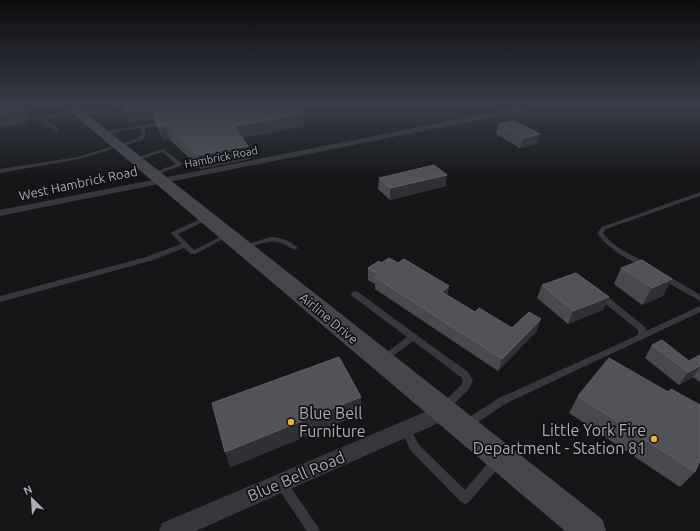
<svg xmlns="http://www.w3.org/2000/svg" width="700" height="531" font-family="Ubuntu,sans-serif">
<rect width="100%" height="100%" fill="#161618"/>
<g fill="none" stroke-linecap="round" stroke-linejoin="round">
<path fill="#37383d" fill-rule="evenodd" d="M48,105H60L0,114V112Z
M104,105H108V109L133,105H145L80,115L78,114L104,109Z
M76,110L78,111L77,112L43,119L58,129V131H56L38,118Z
M164,122H166V124L144,128L146,132L143,140L79,159L0,173V169L78,157L139,138L142,132L140,128L103,134H101V132Z
M163,149L182,163V165L154,176L151,174L152,173L176,164L162,152L135,161L132,159Z
M700,192V196L606,229L603,233C614,248 632,255 648,264L650,266L648,268H644C626,258 609,250 597,233L602,227Z
M207,216L210,218L209,219L178,234L194,250L228,233L231,235L195,254H191L184,248L150,261L0,302V296L146,257L181,244L172,234L171,233L172,232Z
M270,237C281,237 291,241 298,248L295,250C290,248 286,245 281,243C269,238 256,246 244,249L241,247L242,246Z
M661,275H667L700,295V301L661,279L660,277Z
M355,291L358,292L414,333L417,334L418,336L468,372L473,381L469,389L448,410L445,411L442,410L440,407L442,404L462,384L463,381L462,378L413,341L388,360L385,361L382,360L381,358L382,356L407,337L352,296L351,294L352,292Z
M600,292L603,293L645,327L646,331L700,306V312L505,404L471,427L467,428L463,427L462,424L463,421L499,398L638,335V330L597,297L596,295L597,293Z
M405,424L409,426L419,445L465,490L492,458L496,457L500,458L501,462L500,466L469,502L465,504L461,502L411,451L400,429L401,426Z
M281,477L285,479L318,527L320,531H307L277,487L275,483L277,479Z"/>
<path fill="#37383d" fill-rule="evenodd" d="M531,105H547L543,107L0,216V210Z
M444,404L450,406L453,412L450,418L196,531H159L162,523Z"/>
<path fill="#45474d" fill-rule="evenodd" d="M63,105H75L602,519L606,531H565Z"/>
</g>
<path fill="#47494d" d="M124,105L182,109L303,114L304,126L242,138L250,159L201,169L169,139L163,140L157,126L155,121L153,122L152,119L129,122Z
M498,124L540,134L537,144L520,148L496,134Z
M379,178L446,186L390,200L378,189Z
M381,263H398L449,286L447,295L475,312L512,328L537,331L498,371L375,289V284L368,280V268Z
M621,268L663,296L642,305L614,284Z
M542,285L609,297L603,310L568,324L537,298Z
M652,345L689,361L700,355V382L693,377L679,385L645,358Z
M578,396L695,472L680,487L569,413Z"/>
<path fill="#2f3033" d="M21,105H25L28,112L26,124L0,127V114Z
M181,108L184,117L153,114L155,121L153,122L151,113Z
M150,110L152,119L129,122L126,113Z
M303,114L304,126L236,139L234,126Z
M166,126L169,139L163,140L159,127Z
M540,134L537,144L520,148L523,138Z
M248,146L250,159L201,169L198,155Z
M447,175L446,186L390,200V188Z
M672,279L663,296L642,305L652,288Z
M449,286L447,298L442,292Z
M609,297L603,310L568,324L573,311Z
M541,319L537,331L498,371L502,359Z
M700,366V367L693,377L679,385L688,372Z
M361,397V414L230,468L225,452Z"/>
<path fill="#525359" stroke="#5f6168" d="M0,105H21L20,111L0,114Z
M124,105H180L181,108L151,113L150,110L126,113Z
M209,105H294L303,114L234,126L248,146L198,155L166,126L159,127L153,114Z
M514,121L540,134L523,138L498,124Z
M434,165L447,175L390,188L379,178Z
M389,258L398,263L404,259L449,286L442,292L475,312L479,308L512,328L529,312L541,319L502,359L375,277L379,274L368,268L379,261L381,263Z
M642,260L672,279L652,288L621,268Z
M576,273L609,297L573,311L542,285Z
M662,340L689,361L700,355V366L688,372L652,345Z
M339,357L361,397L225,452L212,403Z
M609,358L668,392L671,389L700,405V461L695,472L578,396Z"/>
<linearGradient id="sky" x2="0" y2="1"><stop stop-color="#0c0c0d"/><stop offset="0.59" stop-color="#363c48"/><stop offset="1" stop-color="#363c48" stop-opacity="0"/></linearGradient>
<rect width="700" height="179" fill="url(#sky)"/>
<g fill="#f2b134" stroke="#111113" stroke-width="1.5">
<circle cx="291" cy="422" r="4"/>
<circle cx="654" cy="439" r="4"/>
</g>
<g text-anchor="middle" dominant-baseline="central" stroke-width="3.5" stroke-linejoin="round" paint-order="stroke">
<g font-size="11" fill="#a8adb8" stroke="#111113">
<text transform="translate(221 157) rotate(-11)">Hambrick Road</text>
</g>
<g font-size="13" fill="#a8adb8" stroke="#111113">
<text transform="translate(78 183) rotate(-12)">West Hambrick Road</text>
<text transform="translate(329 318) rotate(40)">Airline Drive</text>
</g>
<g font-size="16" fill="#a8adb8" stroke="#111113" text-anchor="start">
<text x="299" y="413">Blue Bell<tspan x="299" dy="18">Furniture</tspan></text>
<text x="646" y="430" text-anchor="end">Little York Fire<tspan x="646" dy="18">Department - Station 81</tspan></text>
</g>
<g font-size="16" fill="#a8adb8" stroke="#111113">
<text transform="translate(296 476) rotate(-23)">Blue Bell Road</text>
</g>
</g>
<g transform="translate(32 499) rotate(335)" stroke="#111113" stroke-width="3" paint-order="stroke">
<path d="M0-3L7 15L0 10L-7 15Z" fill="#a8adb8"/>
<text y="-6" font-size="11" font-weight="bold" text-anchor="middle" fill="#a8adb8">N</text>
</g>
</svg>
